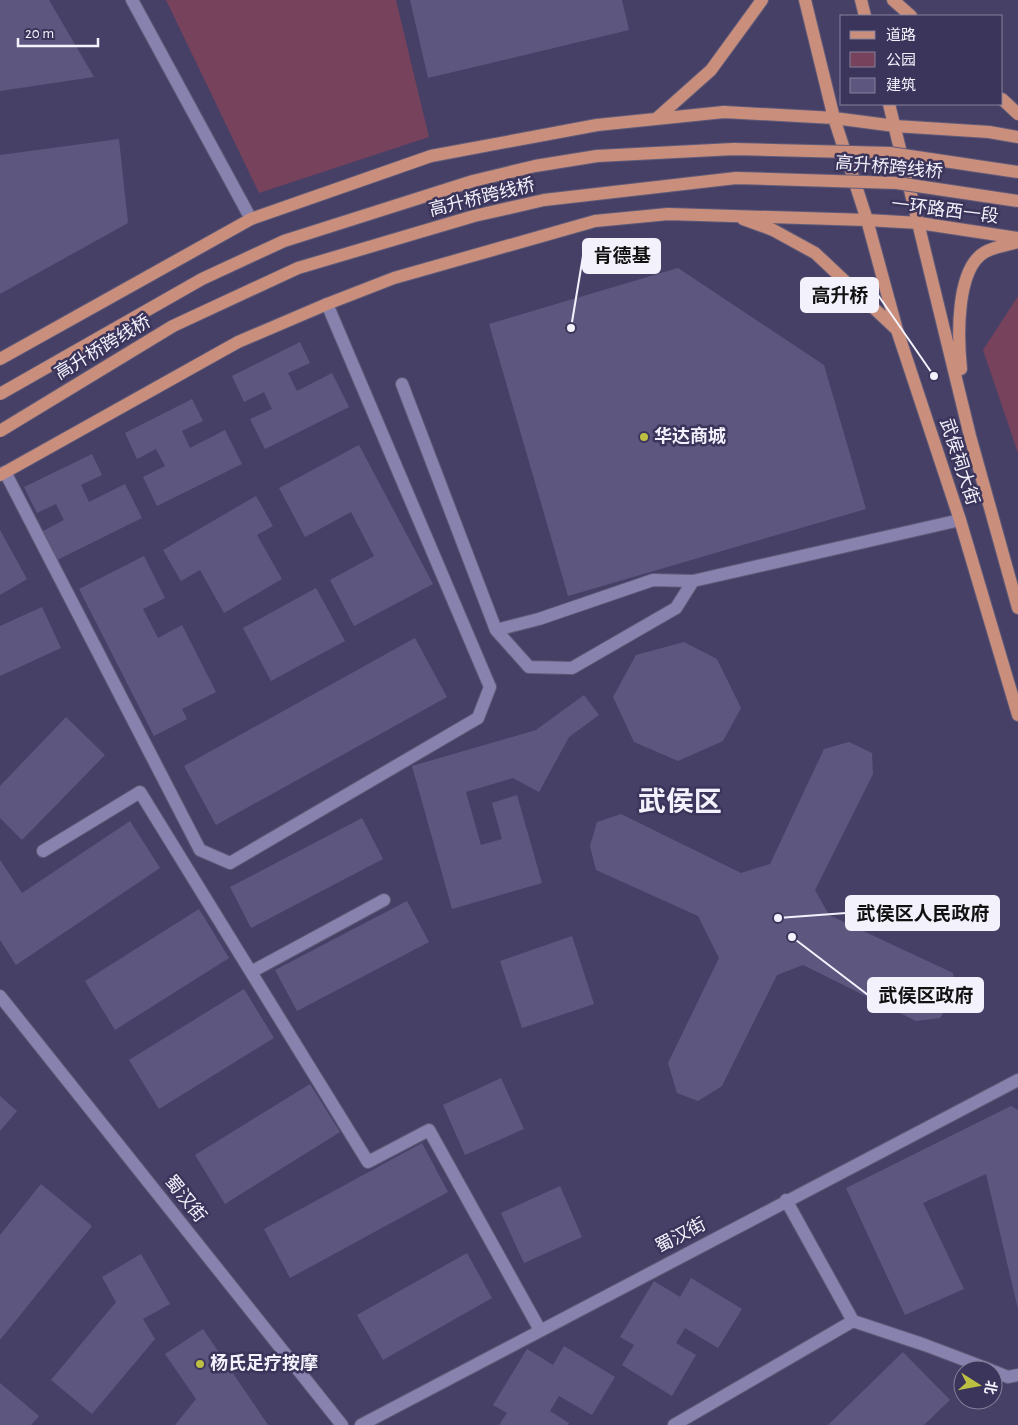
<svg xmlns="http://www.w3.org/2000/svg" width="1018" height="1425" font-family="'Alegreya Sans','Noto Sans SC',sans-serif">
<rect width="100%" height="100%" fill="#464067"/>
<path fill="#76425c" d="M166,0H396L429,137L259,193Z
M1018,296V453L983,350Z"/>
<path fill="#5d5780" d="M0,0H49L94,77L0,91Z
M410,0H622L629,30L428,78Z
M119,139L128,223L0,294V155Z
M678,268L824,365L866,509L568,596L489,324Z
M300,342L310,363L288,373L297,391L332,373L349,407L265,449L250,419L272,409L264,392L244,402L232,376Z
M192,399L203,421L182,431L190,448L225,430L242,464L157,506L143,477L165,466L156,449L137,459L125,433Z
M359,445L433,584L354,626L330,580L374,556L351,512L305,537L279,488Z
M92,454L102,475L81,485L89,502L125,484L142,518L57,560L43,531L64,520L56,504L37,513L24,487Z
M256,496L273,526L257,535L282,579L224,613L200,570L181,581L163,550Z
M0,530L27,579L0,595Z
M144,556L165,598L143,609L158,638L182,625L216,692L182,709L187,719L154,736L79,589Z
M316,588L345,641L271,681L243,628Z
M42,607L61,648L0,676V626Z
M415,638L447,697L216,825L184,766Z
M684,642L717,659L741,708L723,741L678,761L634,742L613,697L636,655Z
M584,695L599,715L569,737L539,792L513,778L466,792L481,845L502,839L492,803L517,795L542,883L452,909L412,766L536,730Z
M66,717L105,755L22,840L0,818V786Z
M849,742L872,753L873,774L815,890L829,915L953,973L955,996L940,1018L916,1021L803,965L777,975L722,1086L698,1101L677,1093L668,1063L719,958L698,916L596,870L590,846L597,822L621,814L741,873L770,864L824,749Z
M362,818L383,859L251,928L230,887Z
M130,821L160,868L16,965L0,940V860L22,893Z
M407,901L429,942L297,1011L275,970Z
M199,909L229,958L115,1030L85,981Z
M572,936L594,1004L522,1028L500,961Z
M244,989L274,1038L159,1109L129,1060Z
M501,1078L524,1129L465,1155L443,1105Z
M310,1084L340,1132L225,1204L195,1155Z
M0,1096L17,1111L0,1131Z
M1011,1106L1018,1110V1309L986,1174L923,1203L964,1289L905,1315L846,1188Z
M422,1143L448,1192L290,1278L264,1229Z
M41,1184L92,1226L0,1340V1235Z
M560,1186L582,1237L524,1263L501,1213Z
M467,1253L492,1298L383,1360L357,1315Z
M141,1254L170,1304L143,1319L155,1339L92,1414L51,1380L116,1302L102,1277Z
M691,1278L742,1309L718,1348L685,1328L676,1343L696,1355L672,1396L622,1365L634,1345L620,1337L654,1281L680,1297Z
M203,1329L268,1425H175L196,1399L165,1354Z
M564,1346L615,1377L592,1415L559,1396L550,1411L569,1423L568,1425H499L507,1413L493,1405L527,1349L553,1365Z
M903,1352L950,1400L924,1425H828Z
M0,1383L39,1416L31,1425H0Z"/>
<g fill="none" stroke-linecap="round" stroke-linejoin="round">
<defs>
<path id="minor" d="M132,0L251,219
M402,384L496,630L529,667L572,668L676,608L693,581L960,520
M5,472L200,850L230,863L478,718L490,687L327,304
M496,630L539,619L653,580L693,581
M43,851L140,792L368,1162L429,1130L540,1330
M251,972L384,900
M0,996L342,1425
M786,1200L853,1321L925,1345L991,1370
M993,1371L1008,1377L1018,1375
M361,1425L1018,1080
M674,1425L853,1321"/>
<path id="major" d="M805,0L834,118L867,220L897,330L960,520L1018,715
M861,0L865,16
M893,0L911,16
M1002,99L1018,114
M889,104L970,436L1018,608
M656,119L711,70L762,0
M743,219L773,230L815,253L897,330
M0,359L251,219L431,156L597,125L724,112L834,118L895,126L989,132L1018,137
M961,369C958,340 955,269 985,252C994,247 1008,245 1018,242
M0,475L238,342L327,304L394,278L595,221L668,214L867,220L919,223L1018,238"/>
</defs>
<use href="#minor" stroke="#605b78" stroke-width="14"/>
<use href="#major" stroke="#605b78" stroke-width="14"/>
<use href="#minor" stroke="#8883ae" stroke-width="12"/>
<use href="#major" stroke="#ca8e7c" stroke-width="12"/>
<defs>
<path id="major-bridge" d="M0,394L202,279L284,241L473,181L535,166L597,156L734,149L890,153L1018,172
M0,431L173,326L298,268L474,216L544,200L736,178L897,183L1018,201"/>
</defs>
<use href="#major-bridge" stroke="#605b78" stroke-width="14" stroke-linecap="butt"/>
<use href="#major-bridge" stroke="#ca8e7c" stroke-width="12"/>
</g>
<g fill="#bdbf43" stroke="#3c355b" stroke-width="2">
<circle cx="644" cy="437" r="5"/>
<circle cx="200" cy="1364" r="5"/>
</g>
<g text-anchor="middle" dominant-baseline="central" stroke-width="5" stroke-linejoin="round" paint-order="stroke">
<g font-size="18" fill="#f3f2fc" stroke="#3c355b">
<text transform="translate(889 168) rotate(5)">高升桥跨线桥</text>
<text transform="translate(482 198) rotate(-14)">高升桥跨线桥</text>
<text transform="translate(945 211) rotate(7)">一环路西一段</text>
<text transform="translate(103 348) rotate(-31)">高升桥跨线桥</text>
<text transform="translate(959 462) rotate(72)">武侯祠大街</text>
<text transform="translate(185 1199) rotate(51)">蜀汉街</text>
<text transform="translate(681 1236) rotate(-28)">蜀汉街</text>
</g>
<g font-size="18" font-weight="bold" fill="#f3f2fc" stroke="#3c355b" text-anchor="start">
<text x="654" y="437">华达商城</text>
<text x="210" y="1364">杨氏足疗按摩</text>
</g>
<g font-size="28" font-weight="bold" fill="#f3f2fc" stroke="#3c355b">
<text x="680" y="803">武侯区</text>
</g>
</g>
<path fill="none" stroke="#f3f2fc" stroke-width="2" d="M571 328L583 256M934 376L878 295M778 918L846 913M792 937L868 995"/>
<g fill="#f3f2fc" stroke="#3c355b" stroke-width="2">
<circle cx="571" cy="328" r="5"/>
<circle cx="934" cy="376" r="5"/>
<circle cx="778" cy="918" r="5"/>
<circle cx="792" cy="937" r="5"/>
</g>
<g fill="#f3f2fc" stroke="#f3f2fc" stroke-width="2">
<rect x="583" y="239" width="77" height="34" rx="5"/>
<rect x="801" y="278" width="77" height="34" rx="5"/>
<rect x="846" y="896" width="153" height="34" rx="5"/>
<rect x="868" y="978" width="115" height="34" rx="5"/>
</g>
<g font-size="19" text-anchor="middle" font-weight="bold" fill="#111">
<text x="622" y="262">肯德基</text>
<text x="840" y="302">高升桥</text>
<text x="923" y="920">武侯区人民政府</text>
<text x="926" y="1002">武侯区政府</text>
</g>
<rect x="840" y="15" width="162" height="90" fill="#3c355b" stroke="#85819b"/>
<rect x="850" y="31" width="25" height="8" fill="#ca8e7c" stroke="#85819b"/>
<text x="886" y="40" font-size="15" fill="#f3f2fc">道路</text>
<rect x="850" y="52" width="25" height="15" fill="#76425c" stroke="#85819b"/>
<text x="886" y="65" font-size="15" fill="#f3f2fc">公园</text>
<rect x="850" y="78" width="25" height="15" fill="#5d5780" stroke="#85819b"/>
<text x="886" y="90" font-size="15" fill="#f3f2fc">建筑</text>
<g transform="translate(978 1385) rotate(101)"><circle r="24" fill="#3c355b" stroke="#85819b"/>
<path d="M0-4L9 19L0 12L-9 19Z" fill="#bdbf43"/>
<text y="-8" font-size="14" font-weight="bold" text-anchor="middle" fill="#f3f2fc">北</text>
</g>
<path d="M18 38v8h80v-8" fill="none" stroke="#f3f2fc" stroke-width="2.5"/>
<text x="25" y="38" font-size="15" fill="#f3f2fc" stroke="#3c355b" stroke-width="4" paint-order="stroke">20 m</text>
</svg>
